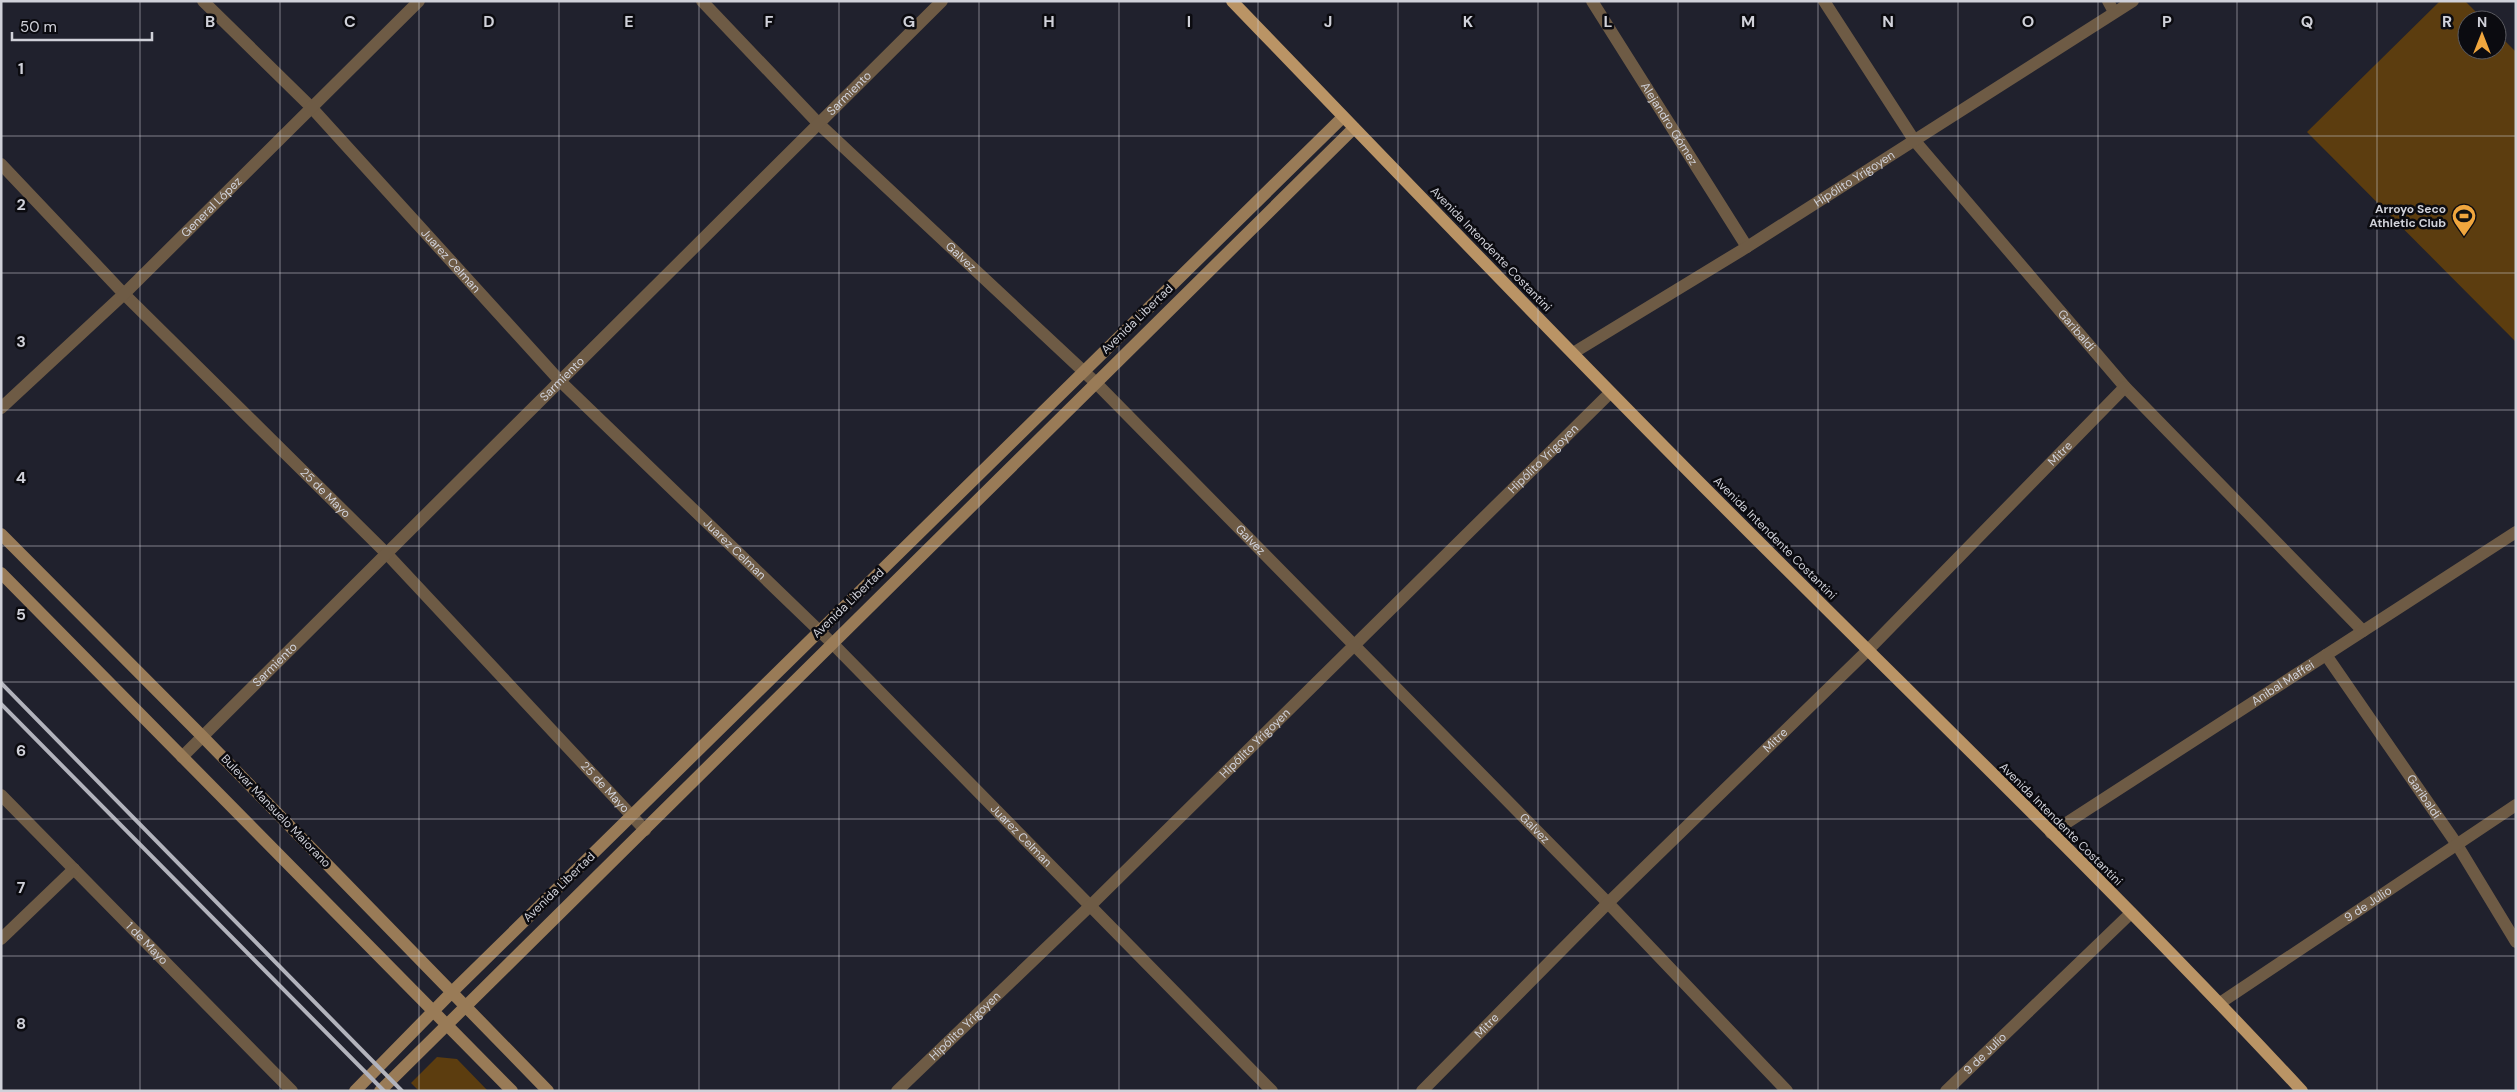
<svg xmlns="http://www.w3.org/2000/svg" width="2517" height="1092" font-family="'DM Sans',sans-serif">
<rect width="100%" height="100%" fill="#20212d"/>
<path fill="#5c3d0f" d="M2440,1H2465L2484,20H2467V50H2497V33L2516,52V342L2307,132Z
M437,1057L457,1059L488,1091H419L411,1083Z"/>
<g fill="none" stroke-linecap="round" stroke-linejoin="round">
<g stroke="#6e5b45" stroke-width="12">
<path id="s1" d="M203,1L311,107L560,381L833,644L1272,1091"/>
<path id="s2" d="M702,1L819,124L1096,383L1608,903L1787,1091"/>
<path id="s3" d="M1592,1L1747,247"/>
<path id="s4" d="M1824,1L1914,140L2125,387L2363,631"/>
<path d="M2108,1L2114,12"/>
<path id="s5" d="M1,164L124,294L387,554L645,830"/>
<path id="s6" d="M1573,353L1747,247L2133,1"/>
<path id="s7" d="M1,408L124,294L419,1"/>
<path id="s8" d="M2326,655L2456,843L2516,942"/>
<path id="s9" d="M182,757L942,1"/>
<path id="s10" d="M1,795L292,1091"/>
<path id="s11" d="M2051,833L2516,532"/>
<path d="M1,939L74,869"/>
<path id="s12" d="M2220,1003L2516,805"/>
<path id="s13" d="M897,1091L1090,906L1610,393"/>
<path id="s14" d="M1422,1091L1608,903L1868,650L2125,387"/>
<path id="s15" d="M1946,1091L2131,913"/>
</g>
<path stroke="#997b57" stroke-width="12" d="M1,534L203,737L548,1091
M1,573L512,1091
M355,1091L452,992L1343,117
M380,1091L1354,128"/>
<path stroke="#ba9465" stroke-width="12" d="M1232,1C1399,174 1565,348 1735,518C1925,708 2119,894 2302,1091"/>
<path stroke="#b2b3bc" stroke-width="4" d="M1,683L402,1091
M1,704L384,1091"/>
</g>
<path fill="none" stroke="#d0d1d9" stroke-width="1" stroke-opacity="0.55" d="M140,1V1091M280,1V1091M419,1V1091M559,1V1091M699,1V1091M839,1V1091M979,1V1091M1119,1V1091M1258,1V1091M1398,1V1091M1538,1V1091M1678,1V1091M1818,1V1091M1958,1V1091M2098,1V1091M2237,1V1091M2377,1V1091M1,136H2516M1,273H2516M1,410H2516M1,546H2516M1,682H2516M1,819H2516M1,956H2516"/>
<defs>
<symbol id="stadium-pin" viewBox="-11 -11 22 30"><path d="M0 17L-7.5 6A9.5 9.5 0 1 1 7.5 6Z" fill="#f0a63e" stroke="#0b0b10"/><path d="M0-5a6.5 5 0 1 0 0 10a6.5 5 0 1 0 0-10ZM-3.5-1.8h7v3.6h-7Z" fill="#111"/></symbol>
</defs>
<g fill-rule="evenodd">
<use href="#stadium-pin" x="2450" y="202" width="28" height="38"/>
</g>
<g text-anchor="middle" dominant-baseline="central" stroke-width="5" stroke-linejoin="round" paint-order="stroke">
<g font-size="12" fill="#d0d1d9" stroke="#0b0b10">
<text stroke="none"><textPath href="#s9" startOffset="941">Sarmiento</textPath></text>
<text stroke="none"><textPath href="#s3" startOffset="145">Alejandro Gómez</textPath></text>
<text stroke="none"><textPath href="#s6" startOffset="331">Hipólito Yrigoyen</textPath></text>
<text stroke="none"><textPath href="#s7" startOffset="291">General López</textPath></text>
<text transform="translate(1491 249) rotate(46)">Avenida Intendente Costantini</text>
<text stroke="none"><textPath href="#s2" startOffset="364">Galvez</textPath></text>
<text stroke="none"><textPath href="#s1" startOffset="359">Juarez Celman</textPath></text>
<text transform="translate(1137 319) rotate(-44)">Avenida Libertad</text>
<text stroke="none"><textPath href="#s4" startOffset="416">Garibaldi</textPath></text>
<text stroke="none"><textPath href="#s9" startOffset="536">Sarmiento</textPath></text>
<text stroke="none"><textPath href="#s14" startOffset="902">Mitre</textPath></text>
<text stroke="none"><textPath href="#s13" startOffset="904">Hipólito Yrigoyen</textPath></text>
<text stroke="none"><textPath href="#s5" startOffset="462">25 de Mayo</textPath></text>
<text transform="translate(1775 538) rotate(45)">Avenida Intendente Costantini</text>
<text stroke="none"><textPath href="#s2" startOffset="769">Galvez</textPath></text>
<text stroke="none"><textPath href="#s1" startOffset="764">Juarez Celman</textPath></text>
<text transform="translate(848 603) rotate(-44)">Avenida Libertad</text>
<text stroke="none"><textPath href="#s9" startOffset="131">Sarmiento</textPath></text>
<text stroke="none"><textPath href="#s11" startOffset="276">Anibal Maffei</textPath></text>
<text stroke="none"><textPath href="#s14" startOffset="498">Mitre</textPath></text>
<text stroke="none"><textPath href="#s13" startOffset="499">Hipólito Yrigoyen</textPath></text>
<text stroke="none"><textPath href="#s5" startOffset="868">25 de Mayo</textPath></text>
<text stroke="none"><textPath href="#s8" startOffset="172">Garibaldi</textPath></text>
<text transform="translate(276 811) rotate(46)">Bulevar Mansuelo Maiorano</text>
<text transform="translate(2061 824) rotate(45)">Avenida Intendente Costantini</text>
<text stroke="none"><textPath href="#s2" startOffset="1174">Galvez</textPath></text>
<text stroke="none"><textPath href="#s1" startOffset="1169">Juarez Celman</textPath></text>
<text transform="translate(559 887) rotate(-44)">Avenida Libertad</text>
<text stroke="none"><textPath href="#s12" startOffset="178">9 de Julio</textPath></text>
<text stroke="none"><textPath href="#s10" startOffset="208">1 de Mayo</textPath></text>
<text stroke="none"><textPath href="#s14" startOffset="92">Mitre</textPath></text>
<text stroke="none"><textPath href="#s13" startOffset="94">Hipólito Yrigoyen</textPath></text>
<text stroke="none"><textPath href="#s15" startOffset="54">9 de Julio</textPath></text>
</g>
<g font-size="12" font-weight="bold" fill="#d0d1d9" stroke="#0b0b10" text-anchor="end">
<text x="2446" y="209">Arroyo Seco<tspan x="2446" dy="14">Athletic Club</tspan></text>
</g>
</g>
<g font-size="16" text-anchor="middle" font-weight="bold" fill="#d0d1d9" stroke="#0b0b10" stroke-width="5" stroke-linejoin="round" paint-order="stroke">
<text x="210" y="27">B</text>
<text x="350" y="27">C</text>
<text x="489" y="27">D</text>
<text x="629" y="27">E</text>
<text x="769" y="27">F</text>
<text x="909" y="27">G</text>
<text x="1049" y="27">H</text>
<text x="1189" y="27">I</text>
<text x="1328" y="27">J</text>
<text x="1468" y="27">K</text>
<text x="1608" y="27">L</text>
<text x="1748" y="27">M</text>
<text x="1888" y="27">N</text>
<text x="2028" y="27">O</text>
<text x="2167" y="27">P</text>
<text x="2307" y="27">Q</text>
<text x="2447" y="27">R</text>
<text x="21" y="74">1</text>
<text x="21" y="210">2</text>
<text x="21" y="347">3</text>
<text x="21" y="483">4</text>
<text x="21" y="620">5</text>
<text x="21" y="756">6</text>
<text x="21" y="893">7</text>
<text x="21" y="1029">8</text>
</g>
<rect width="2517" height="1092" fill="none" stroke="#d0d1d9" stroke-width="5"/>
<g transform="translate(2482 35)"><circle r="24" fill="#0b0b10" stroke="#5a5a60"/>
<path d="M0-4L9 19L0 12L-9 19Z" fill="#f0a63e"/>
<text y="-8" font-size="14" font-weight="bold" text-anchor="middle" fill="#d0d1d9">N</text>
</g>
<path d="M12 32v8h140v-8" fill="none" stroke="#d0d1d9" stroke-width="2.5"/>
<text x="20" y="32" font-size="15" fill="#d0d1d9" stroke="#0b0b10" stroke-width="4" paint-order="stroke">50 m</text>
</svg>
